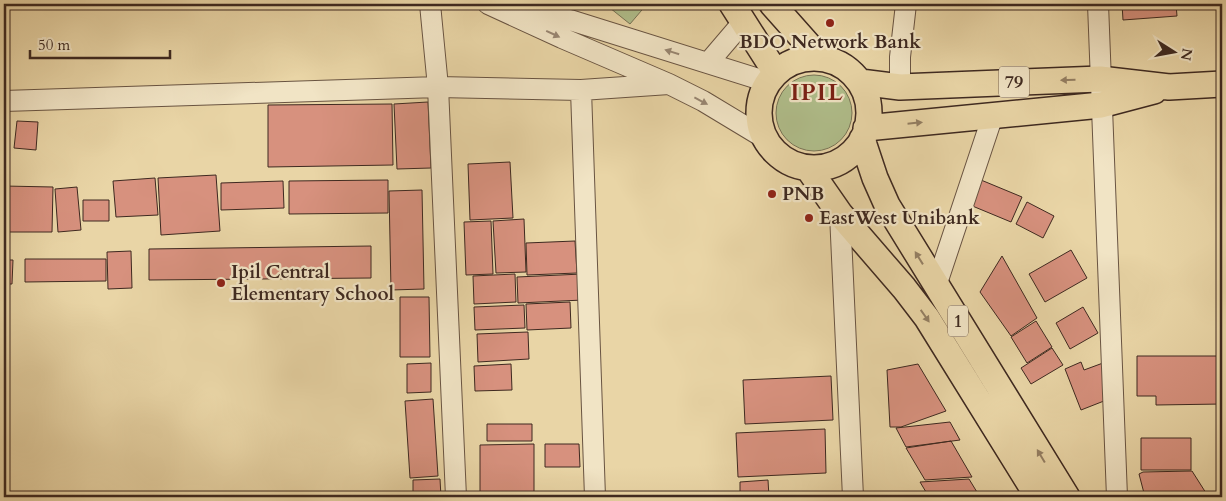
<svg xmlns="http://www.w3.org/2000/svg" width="1226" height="501" font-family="Cardo,serif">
<rect width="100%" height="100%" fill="#e9d5a6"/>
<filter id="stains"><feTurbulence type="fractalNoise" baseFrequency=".004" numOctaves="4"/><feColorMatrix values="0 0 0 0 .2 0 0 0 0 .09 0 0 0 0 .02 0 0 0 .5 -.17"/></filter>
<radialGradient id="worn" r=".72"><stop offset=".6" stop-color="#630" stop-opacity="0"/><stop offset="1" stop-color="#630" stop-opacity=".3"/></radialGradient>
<path fill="#b0be8b" stroke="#777456" d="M605,4H647L630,24Z
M776 113a38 38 0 1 1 76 0a38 38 0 1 1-76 0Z"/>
<path fill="#d7917e" stroke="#3e2920" d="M1122,4H1176L1177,16L1123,20Z
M428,102L431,168L397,169L394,104Z
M392,104L393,165L268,167V105Z
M17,121L38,122L36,150L14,148Z
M510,162L513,218L470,220L468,164Z
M216,175L220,231L161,235L158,178Z
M155,178L158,215L116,217L113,181Z
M388,180V213L289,214V181Z
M981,180L1022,197L1011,222L970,205Z
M283,181L284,208L221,210V183Z
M4,186L53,187L52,232H4Z
M77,187L81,230L58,232L55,189Z
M422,190L424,289L391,290L389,191Z
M83,200H109V221H83Z
M1027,202L1054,216L1043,238L1016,224Z
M524,219L526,272L496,273L493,221Z
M491,221L493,274L466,275L464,222Z
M575,241L577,273L527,275L526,243Z
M371,246V278L149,280V249Z
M1071,250L1087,278L1045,302L1029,274Z
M131,251L132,288L108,289L107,252Z
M1002,256L1037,318L1011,336L980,292Z
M25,259H106V281L25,282Z
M4,260H13L12,284H4Z
M515,274L516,302L474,304L473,276Z
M582,274L583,300L518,303L517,277Z
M400,297H429L430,357H400Z
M570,302L571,328L527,330L526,304Z
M524,305L525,328L475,330L474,307Z
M1083,307L1098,333L1070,349L1056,323Z
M1036,321L1052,347L1027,363L1011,337Z
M528,332L529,359L478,362L477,334Z
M1052,348L1063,365L1031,384L1021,368Z
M1137,356H1217V370H1222V404L1156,405V396H1137Z
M1081,362L1084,370L1103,363L1109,399L1081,410L1065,369Z
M431,363V392L407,393V364Z
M511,364L512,390L475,391L474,366Z
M918,364L946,411L901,427H890L887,370Z
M831,376L833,420L745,424L743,380Z
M433,399L438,476L410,478L405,401Z
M950,422L960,440L906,447L896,428Z
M487,424H532V441H487Z
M825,429L826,473L738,477L736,433Z
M1141,438H1191V470H1141Z
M951,441L972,477L925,480L906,448Z
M534,444V497H480V445Z
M545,444H579L580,467H545Z
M1192,471L1206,493L1199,497H1145L1139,474L1143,472Z
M440,479L441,497H413V480Z
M969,479L980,497H929L920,482Z
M768,480L769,497H740V482Z"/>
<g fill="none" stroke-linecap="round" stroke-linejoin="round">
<defs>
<path id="minor" d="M430,4L438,87L456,497
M488,4L562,38L669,84L703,101L766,139
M1098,4L1117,497
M522,11L570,20L768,82
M708,63L743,22
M900,87V57L906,4
M581,90L595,497
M4,101L438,87L581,90L669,84
M840,214L853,497
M936,286L993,115"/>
<path id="major" d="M732,4L776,73
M772,4L820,58
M759 113a55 55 0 1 1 110 0a55 55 0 1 1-110 0Z
M860,82L900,87L1100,79L1169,87L1222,84
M866,128L1101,105L1154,91
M862,139L875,178L887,205L1067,497
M808,168L840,214L904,288L927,318L1038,497"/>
</defs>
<use href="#minor" stroke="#695442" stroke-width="22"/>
<use href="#major" stroke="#3e2920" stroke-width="28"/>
<use href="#minor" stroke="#f1e4c5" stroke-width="20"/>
<use href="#major" stroke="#e9d5a6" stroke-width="25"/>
</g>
<defs><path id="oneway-solid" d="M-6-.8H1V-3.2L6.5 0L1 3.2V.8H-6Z" transform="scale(1.25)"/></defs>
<g fill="#988672">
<use href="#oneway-solid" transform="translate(553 34) rotate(25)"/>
<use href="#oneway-solid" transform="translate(672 52) rotate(-163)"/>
<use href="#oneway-solid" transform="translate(701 101) rotate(28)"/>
</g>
<g fill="#947f63">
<use href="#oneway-solid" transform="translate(1068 80) rotate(178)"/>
<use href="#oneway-solid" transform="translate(915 123) rotate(-6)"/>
<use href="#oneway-solid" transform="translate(919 258) rotate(-122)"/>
<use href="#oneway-solid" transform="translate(925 316) rotate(55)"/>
<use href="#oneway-solid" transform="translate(1041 456) rotate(-121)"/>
</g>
<g fill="#8f2418" stroke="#f1e4c5" stroke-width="2">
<circle cx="830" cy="23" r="5"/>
<circle cx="772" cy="194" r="5"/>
<circle cx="809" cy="218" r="5"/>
<circle cx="221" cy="283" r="5"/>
</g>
<g text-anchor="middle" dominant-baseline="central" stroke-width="4.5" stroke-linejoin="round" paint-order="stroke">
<g fill="#f1e4c5" stroke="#746152" stroke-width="1">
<rect x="999" y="66.5" width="30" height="31" rx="4"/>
<rect x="948" y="305.5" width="20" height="31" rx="4"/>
</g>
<g font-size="18" font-weight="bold" fill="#3e2920">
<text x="1014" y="82">79</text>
<text x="958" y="321">1</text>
</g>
<g font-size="19" font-weight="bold" fill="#3e2920" stroke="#f1e4c5" text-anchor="start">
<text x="830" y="42" text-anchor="middle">BDO Network Bank</text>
<text x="782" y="194">PNB</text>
<text x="819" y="218">EastWest Unibank</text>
<text x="231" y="272">Ipil Central<tspan x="231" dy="22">Elementary School</tspan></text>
</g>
<g font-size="24" font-weight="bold" letter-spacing="1" fill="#7a1f14" stroke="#f1e4c5">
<text x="817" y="92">IPIL</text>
</g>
</g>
<rect width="1226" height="501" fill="none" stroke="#e9d5a6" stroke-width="20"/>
<rect x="5" y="5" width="1216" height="491" fill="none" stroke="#3e2920" stroke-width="2.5"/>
<rect x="10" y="10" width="1206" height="481" fill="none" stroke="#3e2920"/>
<g transform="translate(1174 52) rotate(101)" stroke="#f1e4c5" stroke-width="4" paint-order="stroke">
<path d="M0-4L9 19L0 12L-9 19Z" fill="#3e2920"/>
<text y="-8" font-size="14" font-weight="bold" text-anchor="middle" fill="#3e2920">N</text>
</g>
<path d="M30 50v8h140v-8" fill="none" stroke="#3e2920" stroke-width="2.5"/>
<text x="38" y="50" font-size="15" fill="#3e2920" stroke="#f1e4c5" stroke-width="4" paint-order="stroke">50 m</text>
<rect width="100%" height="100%" filter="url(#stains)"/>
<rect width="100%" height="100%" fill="url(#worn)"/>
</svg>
